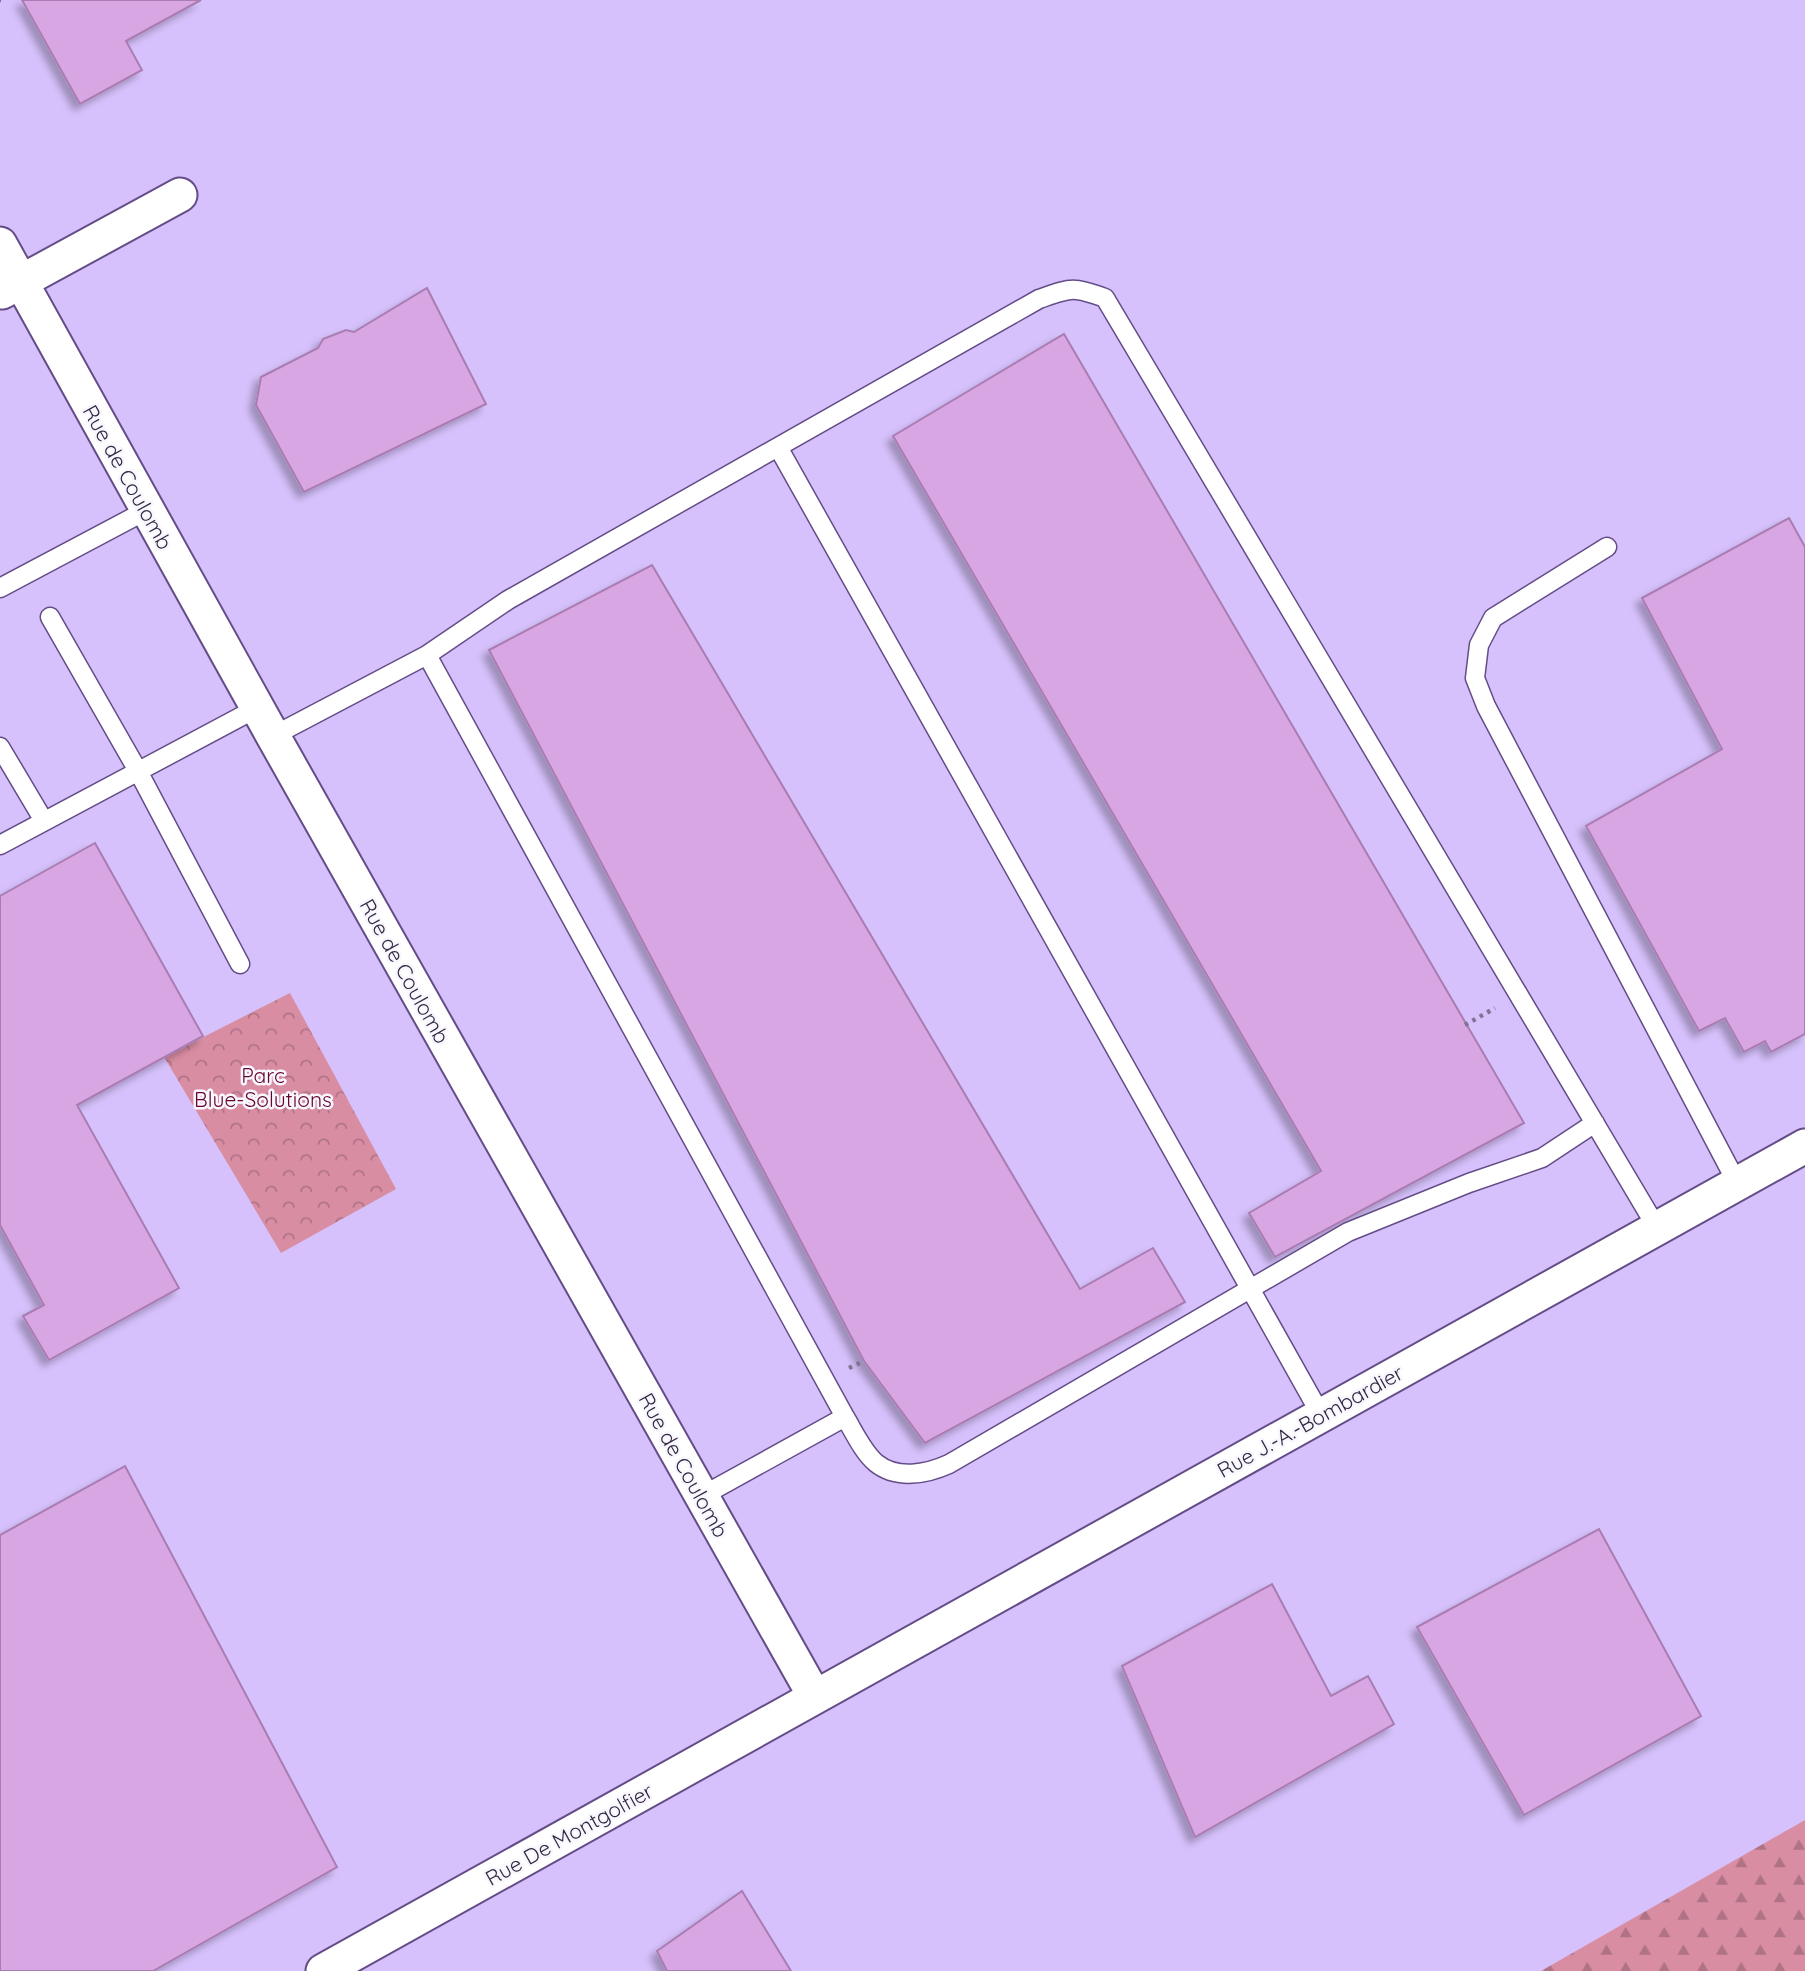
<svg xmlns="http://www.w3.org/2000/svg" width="1805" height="1971" font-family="Quicksand,sans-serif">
<defs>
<pattern id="forest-firs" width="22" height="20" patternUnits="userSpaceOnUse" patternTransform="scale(1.75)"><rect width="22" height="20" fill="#d88da2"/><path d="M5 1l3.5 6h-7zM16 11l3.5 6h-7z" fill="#b07386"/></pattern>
<pattern id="park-crowns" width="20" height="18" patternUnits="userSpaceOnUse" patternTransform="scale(1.75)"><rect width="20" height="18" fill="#d88da2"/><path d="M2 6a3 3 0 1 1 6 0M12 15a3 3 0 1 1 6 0" fill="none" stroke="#b07386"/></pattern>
<filter id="shadow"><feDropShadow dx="-6" dy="6" stdDeviation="3.5" flood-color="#0004"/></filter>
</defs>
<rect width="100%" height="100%" fill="#ddcff7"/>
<path fill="#d6c1fc" d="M0,0H1805V1842L1567,1971H0Z"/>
<path fill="url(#forest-firs)" d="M1805,1820V1971H1541Z"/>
<path fill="url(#park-crowns)" d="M290,993L396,1189L281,1253L164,1057Z"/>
<path fill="#d8a6e2" stroke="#a97cb2" stroke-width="2" filter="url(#shadow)" d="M22,0H201L126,41L142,70L80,104Z
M427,288L486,404L304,492L256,405L261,377L318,348L323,339L346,330L354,332Z
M1064,334L1524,1123L1275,1257L1249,1213L1321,1171L893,436Z
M1789,518L1805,547V1034L1771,1052L1765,1041L1744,1052L1725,1018L1699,1031L1586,826L1722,749L1642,598Z
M652,565L1080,1289L1153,1248L1185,1302L925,1443L864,1361L489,650Z
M95,843L203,1036L77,1105L179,1288L49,1360L23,1316L44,1305L0,1225V896Z
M125,1466L337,1867L153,1971H0V1535Z
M1599,1529L1701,1716L1524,1815L1417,1627Z
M1272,1584L1331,1696L1368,1676L1394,1724L1195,1837L1122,1666Z
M742,1891L791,1971H667L657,1951Z"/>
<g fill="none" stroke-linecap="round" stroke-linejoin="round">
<defs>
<path id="service" d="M778,447L1321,1415
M1607,547L1493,618L1479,645L1475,678L1486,706L1737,1183
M0,588L147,510
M50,617L138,771L240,964
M427,655L508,600L1039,299C1071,288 1072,286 1105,298L1657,1228
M273,736L427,655L845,1417L702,1496
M0,747L44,821
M0,845L257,708
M845,1417C854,1432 863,1452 876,1463C897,1480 927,1474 949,1464L1348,1232L1469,1183L1542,1158L1595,1123"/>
<path id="minor" d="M0,244L273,736L815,1697
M2,292L180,195
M323,1971L1805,1146"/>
</defs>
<use href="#service" stroke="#644d87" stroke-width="21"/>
<use href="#minor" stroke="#644d87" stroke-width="37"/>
<path stroke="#807494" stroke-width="4.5" stroke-dasharray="3.5 5" stroke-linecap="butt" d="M0,0H1
M1465,1025L1495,1008
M849,1368L864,1361"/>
<use href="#service" stroke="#fff" stroke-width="18"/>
<use href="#minor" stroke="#fff" stroke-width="33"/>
</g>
<g text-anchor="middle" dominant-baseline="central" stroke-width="5" stroke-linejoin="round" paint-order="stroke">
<g font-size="21" fill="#322842" stroke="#f9f7fe">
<text transform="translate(128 477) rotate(61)">Rue de Coulomb</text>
<text transform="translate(405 971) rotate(61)">Rue de Coulomb</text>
<text transform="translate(1310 1421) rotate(-29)">Rue J.-A.-Bombardier</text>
<text transform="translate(684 1465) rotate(61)">Rue de Coulomb</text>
<text transform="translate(569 1834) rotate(-29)">Rue De Montgolfier</text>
</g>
<g font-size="21" fill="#660532" stroke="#f9f7fe">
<text x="263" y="1075">Parc<tspan x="263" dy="24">Blue-Solutions</tspan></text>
</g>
</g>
</svg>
